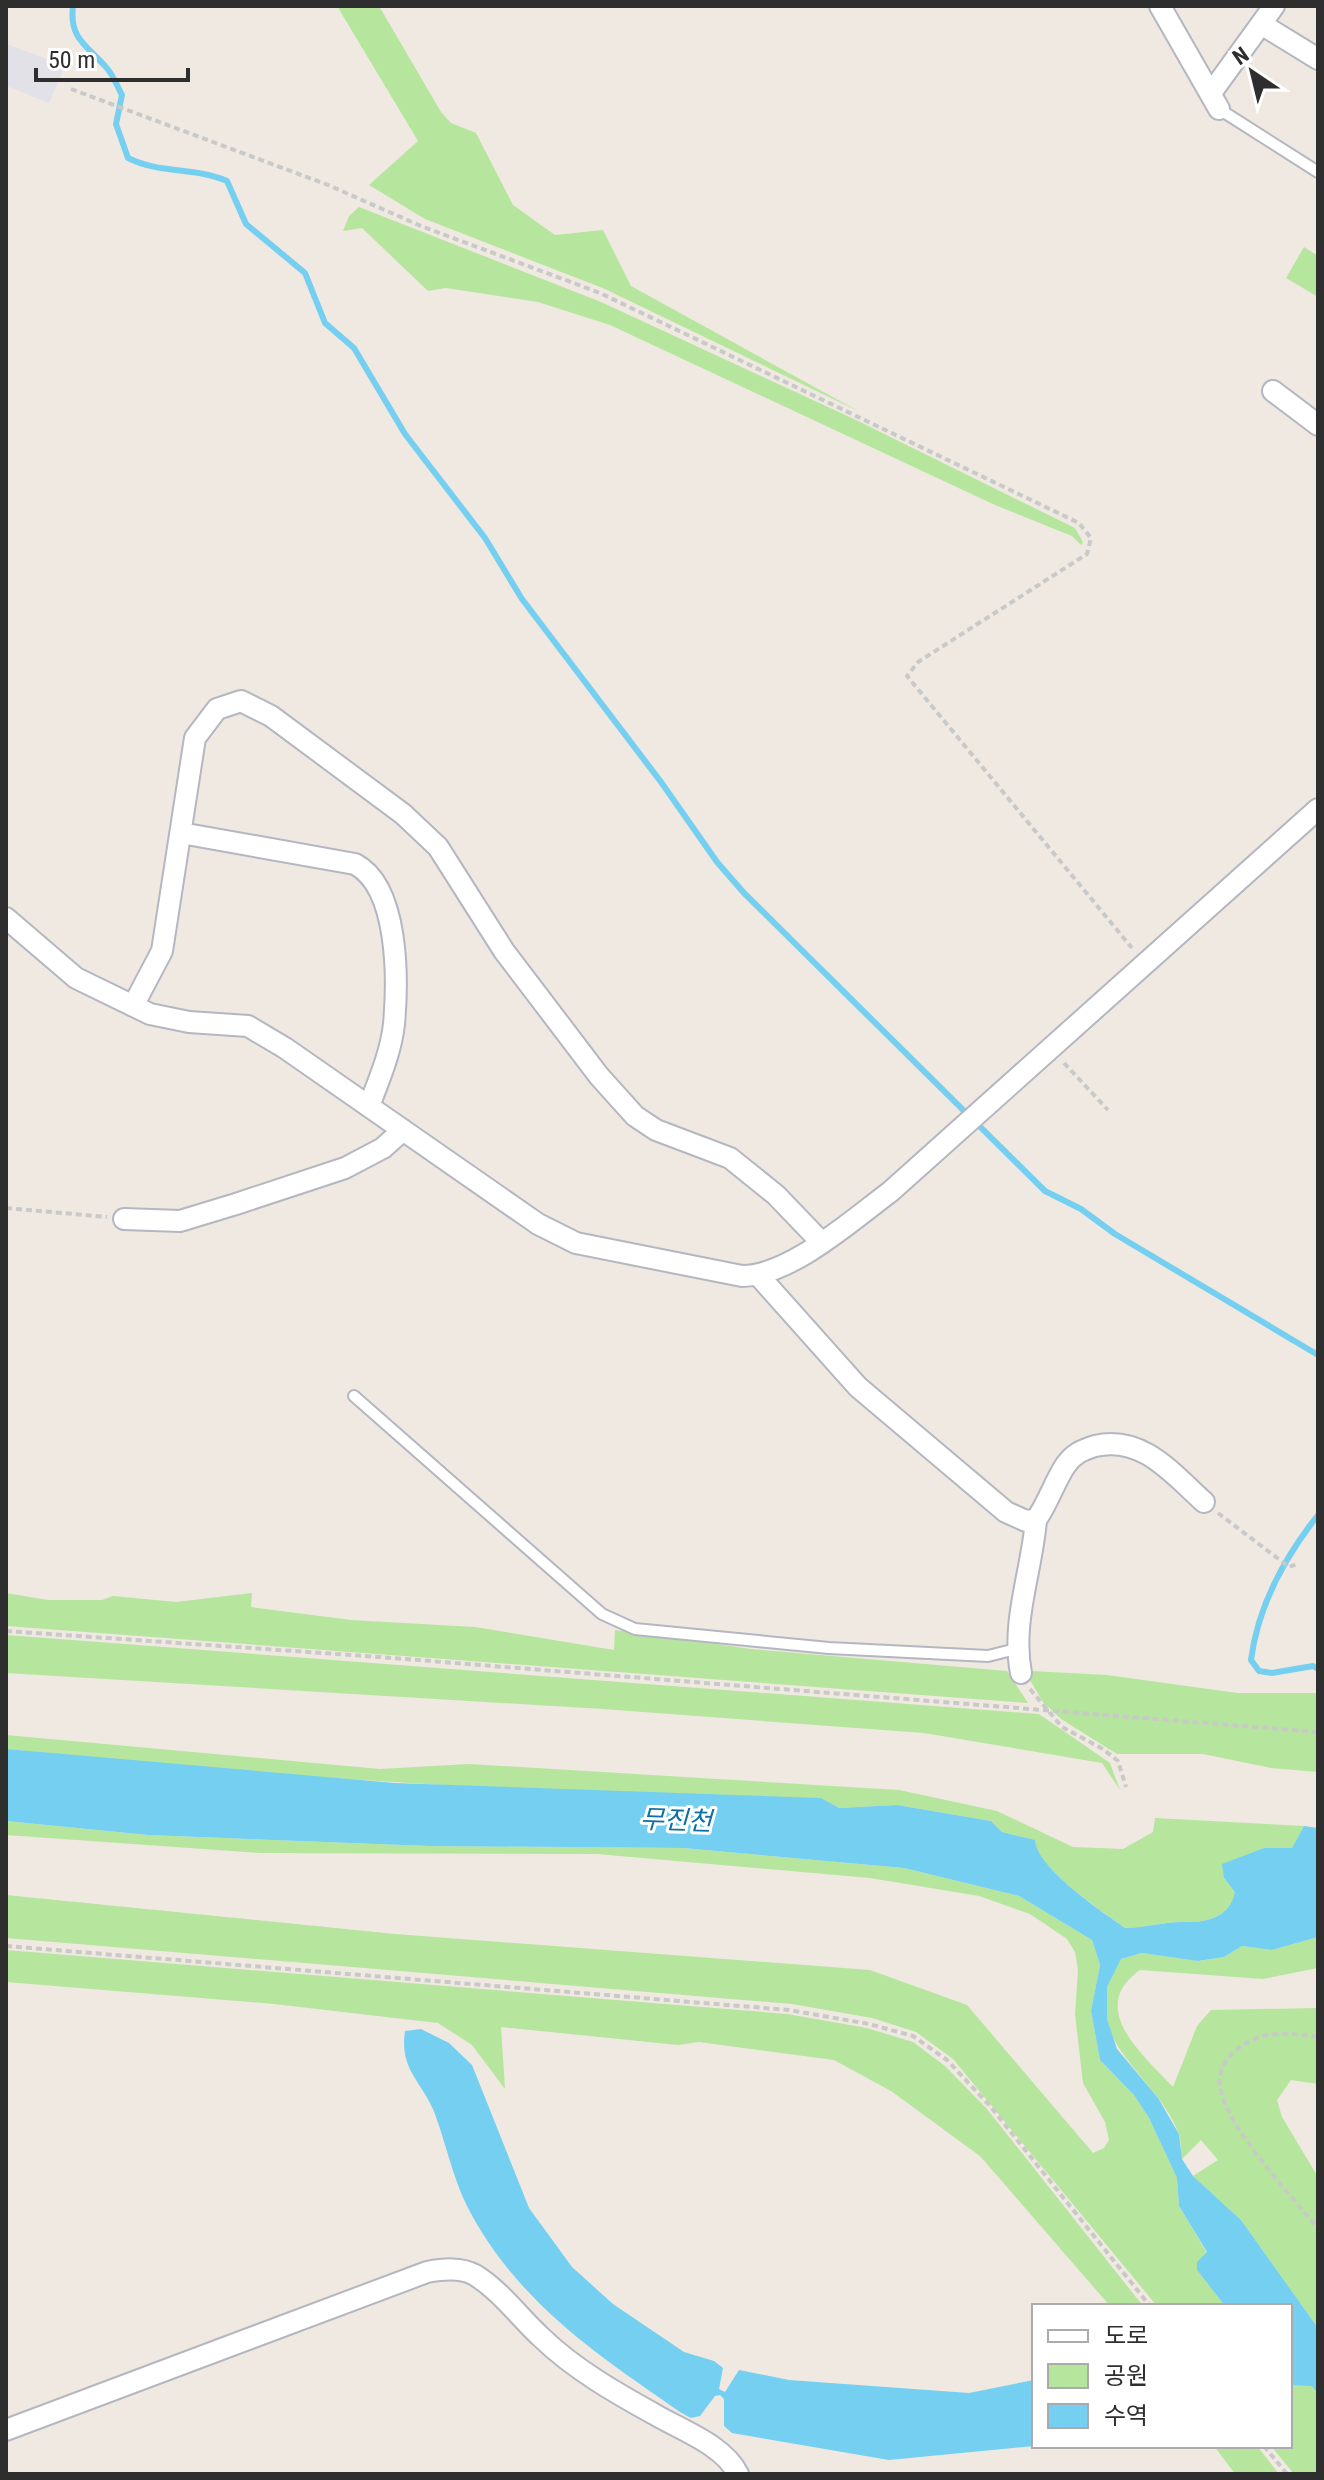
<svg xmlns="http://www.w3.org/2000/svg" width="1324" height="2480" font-family="'Roboto Condensed','Noto Sans KR',sans-serif">
<rect width="100%" height="100%" fill="#efe9e1"/>
<path fill="#e3e1e8" d="M6,44L65,66L49,103L6,86Z"/>
<path fill="#b6e59e" d="M337,6H379L441,112L451,123L476,133L513,205L555,235L603,230L631,286L858,411L605,289L425,219L369,185L418,141Z
M359,207L601,302L856,420L1075,528L1083,542L1081,545L1072,536L995,505L610,325L538,302L446,288L428,291L362,228L343,231L349,216Z
M1304,247L1318,256V297L1286,278Z
M6,1593L48,1600H102L113,1596L176,1602L252,1593L251,1607L351,1620L475,1627L614,1650L615,1630L751,1649L1007,1671L1028,1703L6,1626Z
M6,1635L1039,1714L1110,1763L1120,1790L1102,1763L924,1733L603,1709L6,1673Z
M1031,1671L1107,1675L1237,1693H1318V1772L1271,1768L1203,1754H1117L1061,1719L1043,1702L1030,1680Z
M6,1735L380,1769L469,1764L899,1790L997,1811L1073,1847L1123,1849L1153,1832L1155,1818L1304,1826L1292,1848H1264L1224,1878L1236,1892C1229,1918 1205,1923 1182,1922C1163,1922 1144,1928 1125,1928C1102,1910 1038,1870 1034,1840L1002,1832L991,1821L897,1805L839,1808L820,1798C548,1796 277,1777 6,1749Z
M6,1821L148,1835L429,1846L683,1848L904,1868L1019,1896L1092,1940L1100,1965L1091,2011L1100,2060L1134,2095L1149,2118L1177,2178L1179,2206L1207,2253L1197,2270L1225,2306H1157L953,2059L916,2032L872,2018L792,2004L6,1938V1895L395,1934L870,1970L967,2005L1093,2153L1104,2148L1109,2140L1105,2122L1083,2083L1075,2014L1078,1970L1075,1952L1067,1939L1030,1914L979,1896L870,1878L597,1854L260,1853L6,1835Z
M1318,1937V1968L1263,1979L1140,1970C1086,2008 1143,2055 1173,2087L1197,2026L1211,2010L1318,2008V2084L1291,2080L1277,2100L1282,2117L1318,2177V2328L1241,2220L1193,2176L1218,2160L1201,2140L1182,2159C1181,2151 1181,2141 1179,2134C1157,2074 1068,2034 1121,1959L1142,1953L1199,1961L1224,1957L1242,1946L1272,1950Z
M6,1950L787,2014L867,2028L913,2042L945,2066L987,2109L1143,2306H1110L980,2156L891,2091L834,2060L699,2042L678,2045L501,2027L505,2089L472,2045L438,2023L274,2004L6,1982Z
M1290,2385H1312L1318,2394V2474H1294L1271,2446H1290Z
M1214,2446H1257L1279,2474H1235Z"/>
<path fill="#75cff0" d="M6,1749L395,1783L821,1798L839,1808L897,1805L991,1821L1002,1832L1035,1840C1037,1869 1102,1911 1125,1928C1144,1928 1163,1922 1182,1922C1205,1923 1230,1918 1235,1892L1224,1878L1222,1864L1264,1848H1292L1304,1826L1318,1828V1937L1272,1950L1242,1946L1224,1957L1198,1961L1142,1953L1121,1959L1107,1987V2019L1117,2049L1158,2098L1179,2134L1182,2159L1193,2176L1241,2220L1318,2328V2394L1312,2386L1290,2385V2306H1225L1197,2270V2262L1207,2252L1179,2206L1177,2178L1149,2118L1134,2095L1100,2060L1091,2011L1100,1965L1092,1940L1019,1896L904,1868L683,1848L429,1846L148,1835L6,1821Z
M421,2029L449,2043L472,2065L529,2208L572,2267L613,2304L684,2352L714,2361L723,2368L719,2389L725,2392L739,2370L789,2380L969,2393L1034,2380V2446L889,2460L732,2433L724,2426V2399L720,2395L715,2396L700,2416L691,2418L680,2412C595,2353 516,2301 467,2206C453,2178 446,2144 435,2114C422,2081 399,2070 405,2031Z"/>
<g fill="none" stroke-linecap="round" stroke-linejoin="round">
<path stroke="#75cff0" stroke-width="6" d="M73,6C69,38 86,45 105,66C113,74 117,86 122,95L116,124L128,158C160,174 195,167 227,181L246,224L305,273L325,323L354,348L405,434L485,538L522,599L661,782L717,862L744,893L1045,1191L1081,1209L1115,1234L1318,1355
M1318,1515C1284,1558 1258,1605 1251,1660L1259,1671L1272,1673L1313,1666L1318,1669"/>
<defs>
<path id="lane" d="M1219,109L1318,172
M354,1396L602,1614L635,1629L829,1648L988,1656L1016,1649"/>
<path id="street" d="M1160,6L1219,109
M1261,24L1318,59
M1211,93L1274,6
M1273,391L1318,425
M181,833L355,864C399,887 398,979 394,1024C391,1052 379,1080 369,1106
M6,918L76,978L150,1014L189,1022L248,1026L285,1048L538,1224L576,1243L742,1276C790,1276 852,1220 890,1192L1318,809
M133,1006L162,951L195,738L217,709L241,701L271,716L403,814L438,847L504,951L599,1076L635,1116L656,1130L730,1158L776,1195L822,1243
M124,1219L180,1221L236,1204L345,1168L383,1148L403,1130
M759,1276L858,1387L1006,1512L1026,1521L1036,1520C1048,1503 1054,1483 1065,1466C1073,1454 1082,1450 1095,1446C1142,1435 1172,1473 1204,1502
M1021,1673C1011,1622 1032,1571 1036,1520
M6,2430L427,2272C443,2269 461,2267 475,2275C502,2292 519,2317 542,2338C574,2369 616,2393 654,2414C681,2430 724,2445 738,2474"/>
</defs>
<use href="#lane" stroke="#b4b7c1" stroke-width="14"/>
<use href="#street" stroke="#b4b7c1" stroke-width="24"/>
<path stroke="#c9c9c9" stroke-width="4" stroke-dasharray="6 4" stroke-linecap="butt" d="M71,89L328,185L421,226L600,293L1079,523L1091,538L1087,554L918,662L907,676L1132,948
M1064,1063L1108,1110
M6,1208L107,1217
M1218,1513L1289,1567L1297,1564
M6,1631L380,1657L1318,1732
M1030,1689L1062,1727L1103,1749L1118,1761L1126,1787
M6,1946L789,2010L869,2024L913,2036L947,2060L990,2106L1150,2306
M1318,2037C1286,2033 1263,2029 1236,2050C1225,2059 1218,2072 1220,2087C1226,2127 1292,2196 1318,2229
M1264,2446L1287,2474"/>
<use href="#lane" stroke="#fff" stroke-width="10"/>
<use href="#street" stroke="#fff" stroke-width="20"/>
</g>
<g text-anchor="middle" dominant-baseline="central" stroke-width="6" stroke-linejoin="round" paint-order="stroke">
<g font-size="26" font-style="italic" fill="#0d6fa3" stroke="#fff">
<text transform="translate(676 1820) rotate(2)">무진천</text>
</g>
</g>
<rect width="1324" height="2480" fill="none" stroke="#2e2e2e" stroke-width="16"/>
<rect x="1032" y="2304" width="260" height="144" fill="#ffffff" stroke="#ababab" stroke-width="2"/>
<rect x="1048" y="2330" width="40" height="12" fill="#ffffff" stroke="#ababab" stroke-width="2"/>
<text x="1104" y="2344" font-size="24" fill="#2e2e2e">도로</text>
<rect x="1048" y="2364" width="40" height="24" fill="#b6e59e" stroke="#ababab" stroke-width="2"/>
<text x="1104" y="2384" font-size="24" fill="#2e2e2e">공원</text>
<rect x="1048" y="2404" width="40" height="24" fill="#75cff0" stroke="#ababab" stroke-width="2"/>
<text x="1104" y="2424" font-size="24" fill="#2e2e2e">수역</text>
<g transform="translate(1252 72) rotate(325)" stroke="#ffffff" stroke-width="6" paint-order="stroke">
<path d="M0-6L14 30L0 20L-14 30Z" fill="#2e2e2e"/>
<text y="-12" font-size="22" font-weight="bold" text-anchor="middle" fill="#2e2e2e">N</text>
</g>
<path d="M36 68v12h152v-12" fill="none" stroke="#2e2e2e" stroke-width="4"/>
<text x="48" y="68" font-size="24" fill="#2e2e2e" stroke="#ffffff" stroke-width="6" paint-order="stroke">50 m</text>
</svg>
